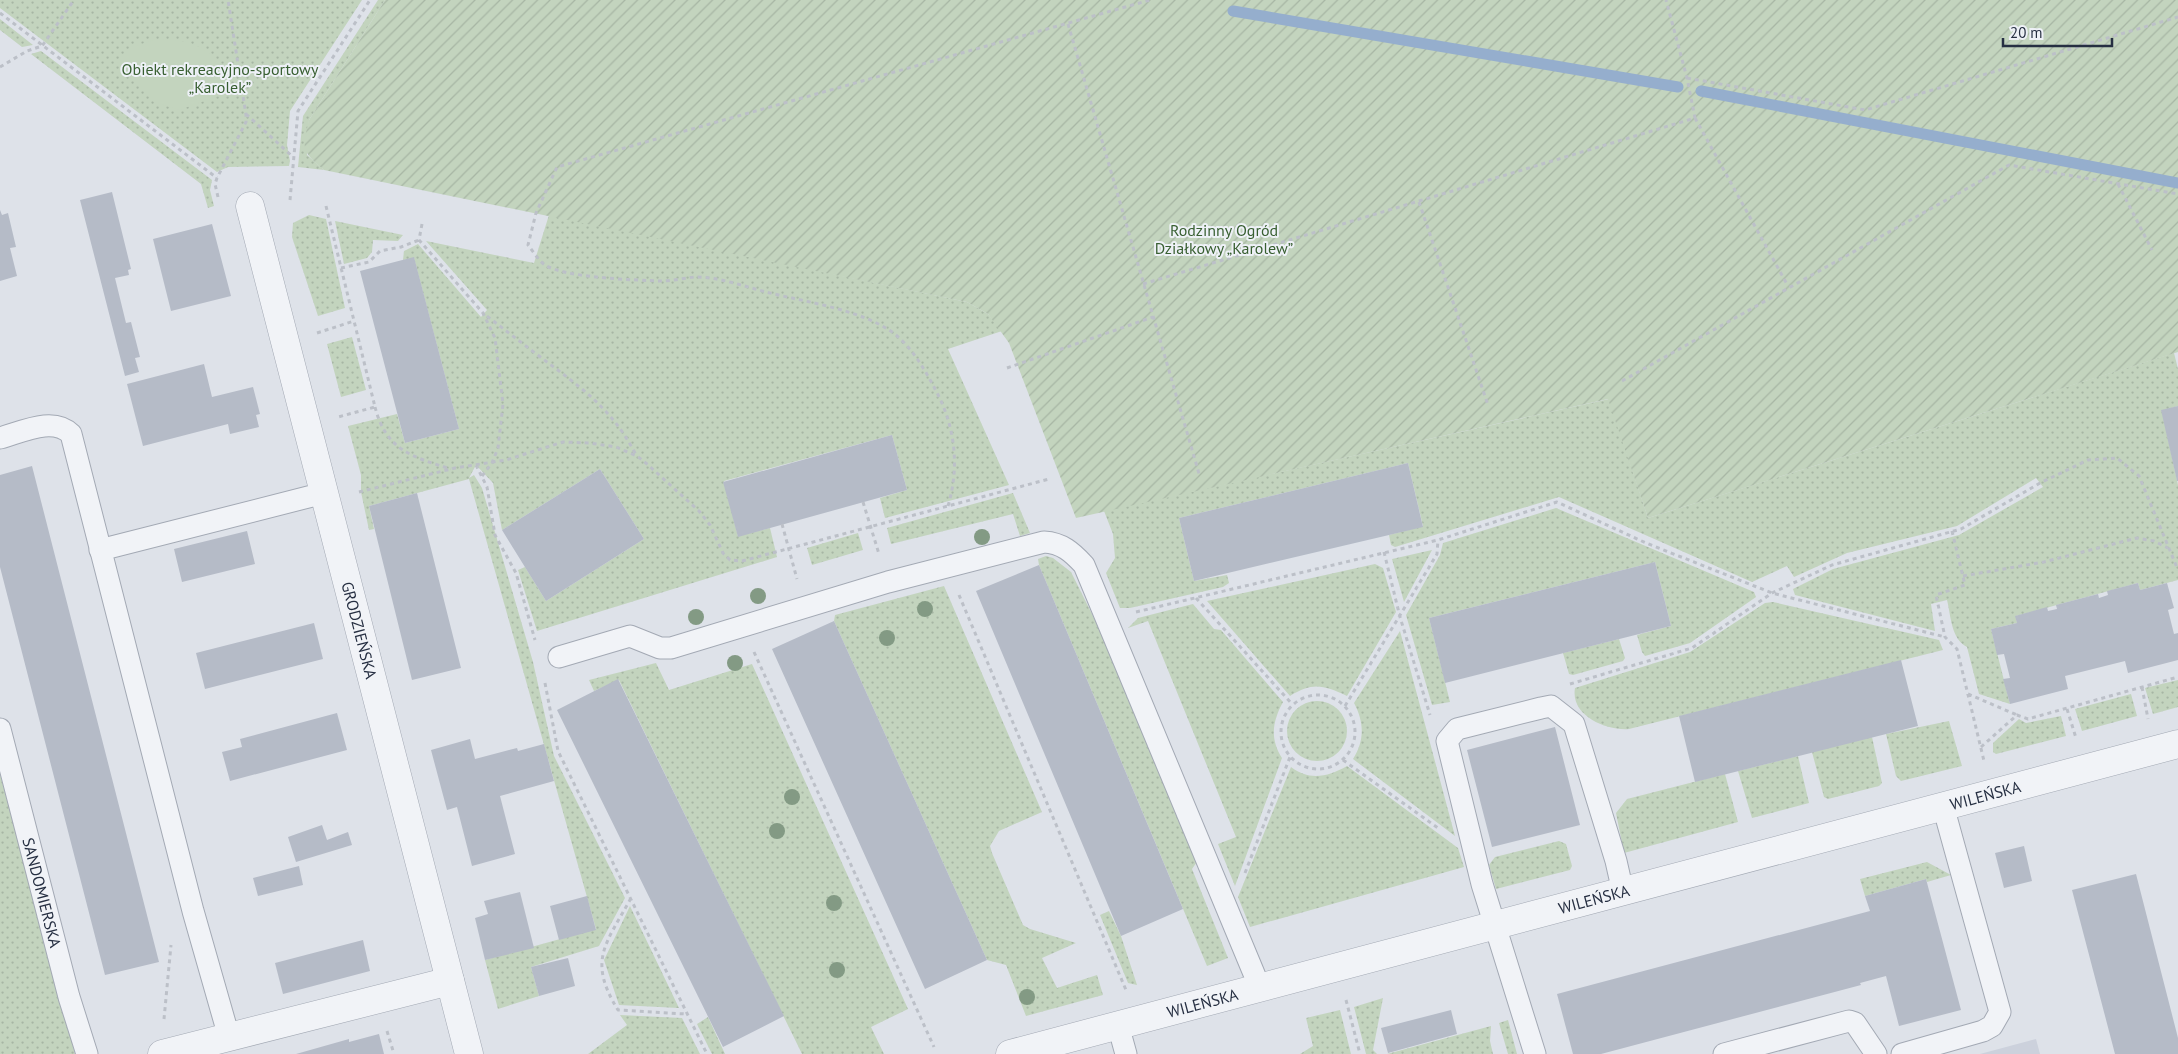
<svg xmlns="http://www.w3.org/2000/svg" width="2178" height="1054" font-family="'PT Sans',sans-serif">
<defs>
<pattern id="grass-dots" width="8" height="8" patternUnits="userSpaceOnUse" patternTransform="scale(1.25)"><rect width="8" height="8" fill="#c3d4be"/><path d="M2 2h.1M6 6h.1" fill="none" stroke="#a7b6a4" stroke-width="1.8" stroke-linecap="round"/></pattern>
<pattern id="garden-furrows" width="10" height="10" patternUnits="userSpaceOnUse" patternTransform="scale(1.25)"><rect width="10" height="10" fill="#c3d4be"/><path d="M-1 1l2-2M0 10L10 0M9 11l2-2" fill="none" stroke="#a7b6a4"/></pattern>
</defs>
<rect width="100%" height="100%" fill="#dee2e9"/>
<path fill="#ccd1dc" d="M2036,1039L2040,1054H1980Z"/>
<path fill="url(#grass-dots)" d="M0,0H362L290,111L287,145L290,161L289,166L228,167L217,172L0,8Z
M378,0H385L309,120L307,155L324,170L298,167L303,116Z
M0,19L33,45L22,47L0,30Z
M41,51L212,180L210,190L214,206L208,208L201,184L31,54Z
M309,215L326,219L345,308L318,316L292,237L293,223Z
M549,215L967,302L988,314L1002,331L948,349L1009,485L885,518L880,498L907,490L892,435L724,481L738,536L770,528L777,557L537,631L518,570L525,567L546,601L644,539L600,469L502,530L493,483L476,465L469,478L474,475L482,488L533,662L554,756L625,898L599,946L531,967L539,996L498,1009L485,960L596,929L469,479L369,506L374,529L369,530L361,492V475L348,426L397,414L405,443L459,429L414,258L403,260L404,251L418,244L481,317L487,310L426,241L534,263Z
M335,221L403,235L398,241L373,240L372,252L367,258L344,264Z
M352,337L366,390L341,397L327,344Z
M2174,353L2178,369V406L2162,411L2178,485V580L2140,590L2138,583L2016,616L2017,623L1991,629L2010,704L1979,694L1967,647C1951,639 1951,616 1947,600L1931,604L1935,631L1795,595L1793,589L1833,569L1959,535L2043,487L2036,478L1957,526L1847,553L1794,577L1787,566L1752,582L1559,497L1395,547L1391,545L1389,535L1423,526L1408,463L1179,518L1194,581L1227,575L1229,583L1223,587L1130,608H1120L1106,573L1115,558L1113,534L1104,511L1609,399L1648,518Z
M1013,493L1030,533L1020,536L1013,514L891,544L887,528Z
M1556,508L1754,592L1756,597L1690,643L1645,656L1642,652L1637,635L1671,626L1655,562L1429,618L1450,702L1432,705L1406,615L1440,555L1443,543Z
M858,533L863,550L812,565L807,548Z
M1432,550L1404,602L1392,559Z
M1046,556L1053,558L1071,572L1103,636L1199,859L1192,869L1228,958L1207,966L1039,565L1038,559Z
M1375,564L1383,568L1396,612L1347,696C1323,685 1313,682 1290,696L1207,601Z
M944,586L1042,812L999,831L990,846L992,853L1023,925L1030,929L1076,943L1042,958L1057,988L1097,975L1103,995L1026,1016L1006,965L987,960L834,621L835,615Z
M1773,602L1939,640L1943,650L1629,729C1607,731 1570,716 1575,688L1690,652L1765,603Z
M1193,604L1214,629L1221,630L1283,702C1272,722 1270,739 1282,758L1235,886L1218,844L1236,837L1148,621L1128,628L1138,618Z
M1400,631L1455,836L1353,759C1365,740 1364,722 1354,703Z
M1619,639L1625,658L1623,661L1573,675L1569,674L1563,653Z
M656,663L669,690L752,664L908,1009L871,1027L884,1054H802L619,680L594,691L589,680Z
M2178,680V707L2153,714L2145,688Z
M2131,694L2137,716L2082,731L2075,709Z
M1287 731a30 30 0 1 1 60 0a30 30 0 1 1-60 0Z
M2061,716L2066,736L1996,754L1993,752V743L2019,719L2026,723Z
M1949,721L1962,766L1901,781L1896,776L1886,734Z
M1872,737L1882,783L1879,786L1828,799L1824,797L1812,752Z
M1798,756L1809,803L1752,818L1738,771Z
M1347,766L1458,848L1464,867L1250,927L1238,897L1291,767C1309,781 1328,777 1347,766Z
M0,774L75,1054H0Z
M1725,774L1738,822L1624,853L1616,813L1627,799Z
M1559,841L1566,844L1572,866L1570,870L1496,889L1489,865L1495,857Z
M1927,862L1951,875L1927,882L1926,879L1865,896L1860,879Z
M630,906L679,1008L619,1005L604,960Z
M1109,911L1121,936L1137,985L1128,983L1100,915Z
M1383,998L1373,1050L1377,1054H1366L1354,1007Z
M1340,1010L1351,1054H1300L1313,1046L1306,1018Z
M620,1015L682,1018L700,1054H588L627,1025Z
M708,1017L725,1054H712L697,1024Z
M1508,1020L1517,1054H1508L1499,1023Z
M1491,1026L1490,1041L1493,1054H1387Z"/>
<path fill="url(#garden-furrows)" d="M385,0H2178V352L1648,518L1608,399L1076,518L1009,343L988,314L967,302L324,170C301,151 302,149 309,120Z"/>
<path fill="#c3d4be" d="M156,39C194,38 223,52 232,91L179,110L154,102L117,63L136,46Z"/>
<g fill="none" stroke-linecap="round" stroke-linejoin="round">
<path stroke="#95aecd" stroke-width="11" d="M1233,11L1678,87
M1701,91L2178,183"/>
</g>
<path fill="#b5bbc7" d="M112,192L131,269L128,270L129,275L115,278L126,323L131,322L140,357L135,358L139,372L125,376L80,200Z
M0,210L2,215L8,213L16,247L10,248L17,276L0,281Z
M212,224L231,296L171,311L153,239Z
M414,257L459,429L405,443L360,271Z
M204,364L212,397L253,387L260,414L256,415L259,427L230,434L228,424L143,446L127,384Z
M2178,406V481H2177L2161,410Z
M892,435L907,490L738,537L723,482Z
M1408,463L1423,527L1194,581L1179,518Z
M32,466L159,962L105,975L0,567V475Z
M600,469L644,539L546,601L502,530Z
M417,493L461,668L412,680L369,506Z
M247,531L255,564L182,582L174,549Z
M1655,562L1671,626L1445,683L1429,618Z
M1039,565L1183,909L1121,936L976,591Z
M2138,583L2140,590L2167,583L2174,608L2168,610L2174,634L2178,633V660L2128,673L2125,661L2065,676L2068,689L2010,704L2003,679L2010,678L2004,654L1997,655L1991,629L2017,623L2015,616L2047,607L2048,611L2057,609L2056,605L2098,594L2099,598L2108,595L2107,591Z
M834,621L987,960L925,989L772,649Z
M314,623L323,659L205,689L196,653Z
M1901,660L1918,726L1695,782L1679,716Z
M618,679L784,1016L723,1047L557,710Z
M337,713L347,750L230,781L222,752L242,747L240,739Z
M1555,727L1580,825L1492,847L1467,750Z
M470,739L475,759L517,748L518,751L544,744L554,781L500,796L515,854L472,866L457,807L447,810L431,750Z
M322,825L327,840L348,832L352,845L296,862L288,837Z
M2024,846L2032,881L2004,888L1995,853Z
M299,866L303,885L258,896L253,878Z
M2136,874L2178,1038V1054H2115L2072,890Z
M1926,879L1961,1010L1899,1026L1886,976L1860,983L1861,985L1601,1054H1573L1557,994L1870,911L1865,896Z
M520,892L534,948L485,960L475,918L488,914L484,901Z
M587,896L596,930L559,940L550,906Z
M363,940L370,971L283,994L275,963Z
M568,958L575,986L539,996L531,967Z
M1451,1010L1457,1034L1388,1053L1381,1028Z
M379,1034L384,1054H296L349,1039V1042Z"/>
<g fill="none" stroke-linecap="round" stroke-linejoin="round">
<defs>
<g id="service">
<path d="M0,438C22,432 53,416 71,434L193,911L229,1037"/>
<path d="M100,550L324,493"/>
<path d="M559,657L630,636L660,648H671L888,582L1044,542C1062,543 1072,552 1084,565L1260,988"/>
<path id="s1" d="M0,729L69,997L87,1054"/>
<path d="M1118,1025L1126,1054"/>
<path d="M1535,1054L1482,884L1447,741L1457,729L1541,708L1551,706L1574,724L1616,861L1623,892"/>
<path d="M1724,1054L1849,1021L1855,1023L1876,1054"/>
<path d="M1902,1054L1983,1031L1992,1026L2000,1012L1943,806"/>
</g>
<g id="minor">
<path id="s2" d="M250,206L469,1054"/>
<path d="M162,1054L450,981"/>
<path id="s3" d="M1010,1054L2178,744"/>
</g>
</defs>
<use href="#service" stroke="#a3a9b4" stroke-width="23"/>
<use href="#minor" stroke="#a3a9b4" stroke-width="29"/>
<path stroke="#bcc0c8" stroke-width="3" stroke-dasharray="4 4" stroke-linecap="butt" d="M0,13L217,178
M1068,24L1200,477
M0,67L27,51L42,46L74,0
M1687,78L1865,110L2178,17
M246,114L293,157
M1695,118L1788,286
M2118,184L2152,250
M218,197L215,184L217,178L246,122V115L228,0
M290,200L298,111L370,0
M1419,202L1488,405
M326,206L375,407L338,417
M422,224L419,240L483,313
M341,268L369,262L380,251L401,247L419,240
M1143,284L1695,118L1687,78L1666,0
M317,333L354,321
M1007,368L1153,317
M1622,381L2009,165L2178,194
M375,407C386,450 412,457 451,469
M476,465L487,487L495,535L516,573L535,640
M482,476L492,463L498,448L503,404L495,338L483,313C501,327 518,340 535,353C577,385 611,406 636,455
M359,492L455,468L506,460L563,442L590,443L616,447L637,456L647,464L699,511L710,525L723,553L730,560L742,561L1049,479
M863,502L879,554
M948,506C960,466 955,425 935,389C924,368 911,346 892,332C859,309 805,302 766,292C743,286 719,277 695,277C684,278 672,281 661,281C636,280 565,278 545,265C538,260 533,251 528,245L536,213L557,167L1150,0
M782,524L797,579
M1952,531L1965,585L1936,595L1945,637L1957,649L1984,761
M1384,552L1400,617L1430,715
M1963,576L2044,562L2137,538L2154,541L2168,548
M959,595L1126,990
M1196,598L1292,704
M1136,612L1438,540L1557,502L1646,543L1772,593L1945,637
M754,652L934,1047
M545,683L558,751L707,1054
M1570,684L1692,648L1772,593L1832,565L1961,529L2040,483L2088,460L2117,458L2139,476L2178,570
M2142,687L2148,719
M1968,694L2017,715
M1281 732a37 37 0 1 1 74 0a37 37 0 1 1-74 0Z
M1345,706L1437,554L1438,540
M2067,709L2076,738
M1981,747L2017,715L2028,719L2178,677
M1343,760L1438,828
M1245,873L1290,757
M631,898C606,944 587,960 618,1010L686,1014
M1346,1000L1360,1054
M164,1019L171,945
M387,1031L394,1054"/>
<use href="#service" stroke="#f1f3f7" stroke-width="21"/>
<use href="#minor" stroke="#f1f3f7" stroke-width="28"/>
</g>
<g fill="#839a84">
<circle cx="982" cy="537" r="8"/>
<circle cx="758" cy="596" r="8"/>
<circle cx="925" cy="609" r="8"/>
<circle cx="696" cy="617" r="8"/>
<circle cx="887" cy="638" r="8"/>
<circle cx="735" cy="663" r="8"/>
<circle cx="792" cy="797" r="8"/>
<circle cx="777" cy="831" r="8"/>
<circle cx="834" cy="903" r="8"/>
<circle cx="837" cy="970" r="8"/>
<circle cx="1027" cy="997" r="8"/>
</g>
<g text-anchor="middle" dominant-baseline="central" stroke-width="4" stroke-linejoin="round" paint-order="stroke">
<g font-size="16" fill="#385f31" stroke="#eef1f7">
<text x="220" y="69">Obiekt rekreacyjno-sportowy<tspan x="220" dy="18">„Karolek”</tspan></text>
<text x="1224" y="230">Rodzinny Ogród<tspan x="1224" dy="18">Działkowy „Karolew”</tspan></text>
</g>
<g font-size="16" fill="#262f42" stroke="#eef1f7">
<text stroke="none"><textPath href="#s2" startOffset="438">GRODZIEŃSKA</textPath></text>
<text stroke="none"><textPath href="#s3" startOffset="1009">WILEŃSKA</textPath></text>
<text stroke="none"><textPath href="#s1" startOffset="169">SANDOMIERSKA</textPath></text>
<text stroke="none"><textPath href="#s3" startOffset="604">WILEŃSKA</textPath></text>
<text stroke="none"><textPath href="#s3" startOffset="199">WILEŃSKA</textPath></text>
</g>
</g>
<path d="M2003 38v8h109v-8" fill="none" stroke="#262f42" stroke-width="2.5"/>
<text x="2010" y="38" font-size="15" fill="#262f42" stroke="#eef1f7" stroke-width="4" paint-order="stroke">20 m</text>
</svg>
